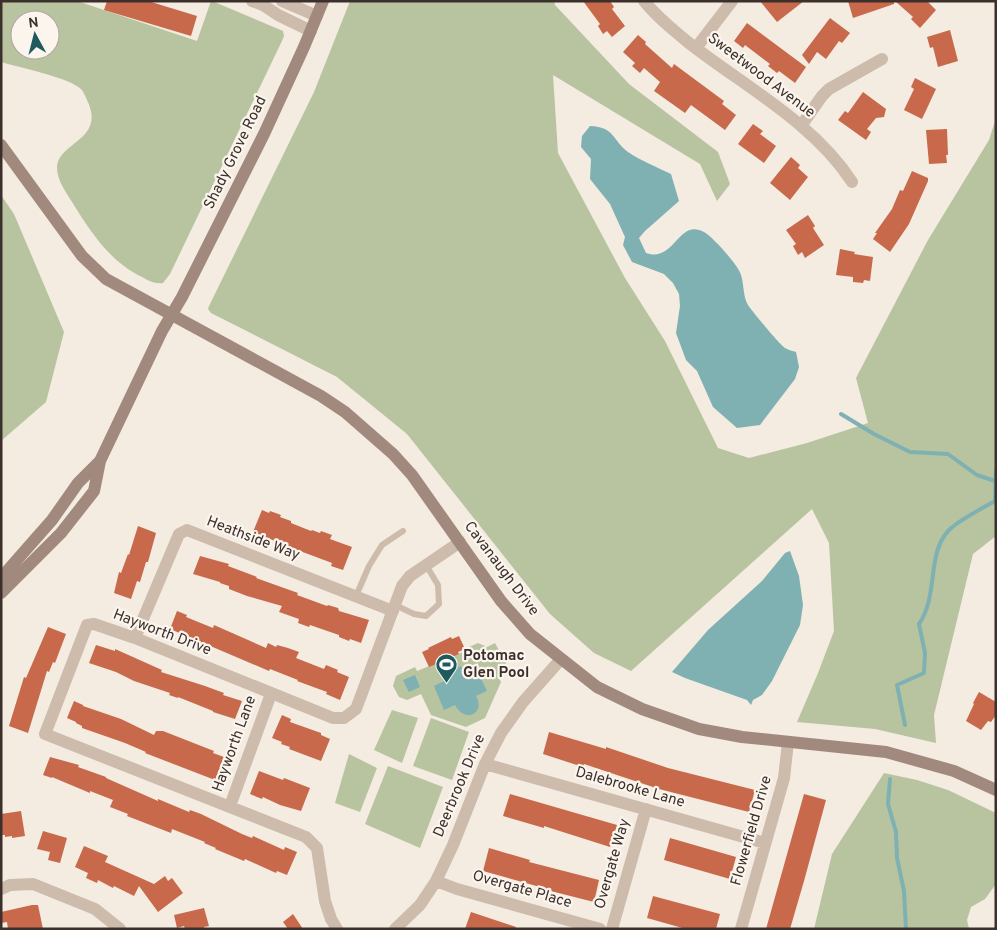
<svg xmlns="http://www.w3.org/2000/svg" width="997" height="930" font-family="Overpass,sans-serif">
<rect width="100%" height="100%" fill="#f4ebe1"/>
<path fill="#b8c4a0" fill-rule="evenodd" d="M1,1H77L197,41L211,1H212L283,31L284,36L281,43L170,274L163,283C155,284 149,281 142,277C110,262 90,231 72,202C66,192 57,180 57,168C57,142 105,141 88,102C86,98 84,92 81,89C70,78 18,67 1,62ZM20,20H50V50H20Z
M350,1H554L555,5L629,84L718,152L730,184L717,201L700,164L553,75L558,153L625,278L665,341L718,448L749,458L807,443L868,423L856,378L928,240L989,140L996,118V536L973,554L934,715L936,743L875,729L797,722L818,673L834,631L829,543L812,509L631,671L594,653L550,614L407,434L337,377L211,313L208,309L209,306L314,92Z
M1,195L14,214L64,332L46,402L1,441Z
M478,643L485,646V648L495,643L509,669L497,675L501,682L485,718L466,727L431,715L421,694L407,700L399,697L393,686L396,676L415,667L417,671L468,650L467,648Z
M392,710L418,718L402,763L374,750Z
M431,718L469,732L452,780L413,766Z
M349,754L377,768L360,812L335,803Z
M388,766L443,787L420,848L365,824Z
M884,773L917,780L948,790L996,813V884L985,899L971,907L967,920L969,929H814L832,854Z"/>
<path fill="#7fb0b2" d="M590,126C615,127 612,140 628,152C641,161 657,167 671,174L679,201L645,231L639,238L646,253C675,263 678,218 704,232C712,236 739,266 741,275C744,284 743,297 748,305C751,310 780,345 785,348C788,350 793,351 796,352L799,367L795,379L760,425L737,428L713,407L697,371L686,360L676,333L680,306L679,294L673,283L664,274L632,262L623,245L625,237L610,204L590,179L591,159L581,147L582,136Z
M790,551L799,576L803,605L800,625L772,681L762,695L753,700L751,705L747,700L685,678L672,672L708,630L762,581L785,553Z
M461,666L464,673L476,668L487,691L476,696C486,713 465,724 455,705L444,710L434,686L446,680L443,674Z
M415,675L420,687L409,692L403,680Z"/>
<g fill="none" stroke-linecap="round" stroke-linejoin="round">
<path stroke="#7fb0b2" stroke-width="4" d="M841,414L874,434L910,452L948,454L977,475L995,481
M905,725L897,685L924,673L925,653L919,624C939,595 926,554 949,530C959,520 983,508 995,501L996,471
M890,779L888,804L896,832L897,858L904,891L906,929"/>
</g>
<path fill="#c8694b" d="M107,1H148L197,16L191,36L104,10Z
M583,1H610L614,7L612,9L625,26L612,37L607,31L603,34L598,26L600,24Z
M760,1H804L777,22Z
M848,1H894V4L853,18Z
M895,1H927L936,10L920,28L911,19L913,17Z
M830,18L850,33L842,43L839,41L826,59L817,52L809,64L802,55Z
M747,23L806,67L795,83L779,71L777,73L768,66L770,64L745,45L743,48L734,41Z
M950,30L958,61L938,67L933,47L930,48L927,37Z
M638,35L646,42L645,44L672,68L674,64L724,101L722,104L736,115L725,130L691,105L685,113L654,91L660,82L644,68L640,73L632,66L635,63L623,52Z
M915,78L936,89L922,119L904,110L914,89L911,87Z
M863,92L886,109L884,117L876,118L867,129L871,132L866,140L838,120L845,111L848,113Z
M753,124L763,131L760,134L776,146L764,163L738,144Z
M947,129L948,155H946L947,163L929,164L926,130Z
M791,157L800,165L798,168L808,177L790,200L770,183Z
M912,171L928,178V181L909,224L890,252L873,239L877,233H875L892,209L900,190L903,191Z
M808,215L815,226L813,228L824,245L805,258L802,252L798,255L793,246L796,244L786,230Z
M840,249L855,252L854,254L873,257L870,281L864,280L863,283L853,282V277L836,275Z
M262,510L269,513L270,511L281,515L280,517L291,521V523L311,531L312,530L320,533L321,531L332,535L330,539L352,547L343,570L331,566L332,563L292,548V550L284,547L279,545L280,543L253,532Z
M138,526L156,533L148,562H146L140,582L137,581L131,599L114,593L119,572L121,573L128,554L129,555Z
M200,556L229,564L228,566L257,577L256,578L298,593L297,595L327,606L328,605L338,608L339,611L369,620L361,643L350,639L349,641L339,637V635L310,625L309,627L298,623L299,619L279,612L282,606L247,596L229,589V586L220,583V582L193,574Z
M177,611L187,615L186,617L213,628L214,625L266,648L268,643L276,647L277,645L288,648L299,652L296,658L324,669L326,665L338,670L337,672L349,677L340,700L326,694L327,692L297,681L298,680L270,669L269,671L208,645L198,642L197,644L181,636L182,634L170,629Z
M48,627L66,634L55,663L53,662L49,672L47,671L28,733L9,726L24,677L26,678Z
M459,636L465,649L458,652L459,654L429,667L422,652L429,649L428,648L451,637L452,639Z
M96,645L115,651V649L162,670L161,672L205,686L224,693L223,695L242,701L235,719L213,712V711L178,697V698L169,695L170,693L134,681L116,672L89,663Z
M979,692L996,702V715L991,722L988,721L981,730L966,721L974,704L973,703Z
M74,701L83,705V706L121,719L154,735L156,731H163L214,751L213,753L224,757L215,780L145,753L146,752L125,743L82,728V726L76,723V722L67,718Z
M282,715L291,719L290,722L321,733V735L330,739L321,761L289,749L290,747L281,744L282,742L272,738Z
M549,732L606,749V747L668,768L755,790L749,812L659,789L584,764L583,767L543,754Z
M50,757L79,765L78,767L106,777V778L158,801V799L189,812L190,810L201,814L242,834L252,838L253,836L284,850L285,847L297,852L287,875L277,871L276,873L245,859L244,861L215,849L216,848L204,843L205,842L172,829L171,833L127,816L128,814L110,807L113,800L90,791V793L52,777V778L43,775Z
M259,771L283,780L284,778L310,788L301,811L280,805L263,797L262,799L250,794Z
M510,794L617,825L610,847L544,826V828L503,816Z
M804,794L826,800L804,881L790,929H766Z
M21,811L25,836L12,838V836L5,837V835H1V814Z
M43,831L67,838L60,863L48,860L50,852L37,849Z
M670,838L736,857L730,879L664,860Z
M84,846L108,856L105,862L154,884L165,876L168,881L172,878L183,893L158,912L139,886L134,896L114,886L113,888L98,880L97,883L86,878L88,873L75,867Z
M489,848L530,860L529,862L599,880L594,902L539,888L540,887L483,871Z
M653,896L720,914L716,929H686L647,918Z
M32,905H38L43,929H8L7,922L1,923V912Z
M204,908L209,926L204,927V929H185L184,926L177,928L174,915Z
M471,912L516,927L515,929H465Z
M293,914L303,929H288L283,922Z"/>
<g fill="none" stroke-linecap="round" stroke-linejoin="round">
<path stroke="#cdbbac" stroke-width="6" d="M356,596L369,566L382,545L403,531
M395,605L414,614L426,616L439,604L438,585L426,565"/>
<path stroke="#cdbbac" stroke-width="12" d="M252,1L263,5L278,15L311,31
M282,1L317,16
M644,1C657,17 673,30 689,43C744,86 814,123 852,182
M696,48L732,1
M801,126L822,96L829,89L882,59
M135,638L179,534L187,530L393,611
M485,764L765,843
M230,806L271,694
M436,881L457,889L600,929
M1,889L10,885L33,884L95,909L120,929
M337,929L331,919L325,901L317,848L306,837L45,734L87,625L94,624L135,638L333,718H344L356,709L402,586L410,576L460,542
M395,929L420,905L436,881L453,845L485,764L501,733L523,702L561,659
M612,929L646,809
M741,929L784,778L788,742"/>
<path stroke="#a18a7d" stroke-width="12" d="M1,145L82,256L106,279L321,396L345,412L393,454L412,475L501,601L530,634L597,687L642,709L699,729L742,737L886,752L954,771L996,790
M1,578L52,520L78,483L100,461
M1,593L61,533L94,491L100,461L162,331L182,297L264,134L304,47L323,1"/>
</g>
<defs>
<symbol id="stadium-pin" viewBox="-11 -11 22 30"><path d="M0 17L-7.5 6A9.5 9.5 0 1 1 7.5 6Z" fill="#1f5a5e" stroke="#fbf5ee"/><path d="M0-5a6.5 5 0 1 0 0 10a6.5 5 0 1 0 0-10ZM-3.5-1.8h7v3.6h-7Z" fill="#fff"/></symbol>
</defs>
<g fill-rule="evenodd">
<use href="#stadium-pin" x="434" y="652" width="25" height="34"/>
</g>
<g text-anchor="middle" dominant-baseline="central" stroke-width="4.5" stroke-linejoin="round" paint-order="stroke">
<g font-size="15" fill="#3b302b" stroke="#fbf5ee">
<text transform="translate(761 76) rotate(37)">Sweetwood Avenue</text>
<text transform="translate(236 153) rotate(-64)">Shady Grove Road</text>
<text transform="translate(253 539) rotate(21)">Heathside Way</text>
<text transform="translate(501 569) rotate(53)">Cavanaugh Drive</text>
<text transform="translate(162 633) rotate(21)">Hayworth Drive</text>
<text transform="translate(235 744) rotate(-70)">Hayworth Lane</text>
<text transform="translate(460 786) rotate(-67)">Deerbrook Drive</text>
<text transform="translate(630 788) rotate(16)">Dalebrooke Lane</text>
<text transform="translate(752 831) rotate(-74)">Flowerfield Drive</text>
<text transform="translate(613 864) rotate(-74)">Overgate Way</text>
<text transform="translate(522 890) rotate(16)">Overgate Place</text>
</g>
<g font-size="15" font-weight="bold" fill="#3b302b" stroke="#fbf5ee" text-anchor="start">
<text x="463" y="656">Potomac<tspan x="463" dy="17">Glen Pool</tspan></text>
</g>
</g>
<rect width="997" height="930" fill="none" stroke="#3b302b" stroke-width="5"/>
<g transform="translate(35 35) rotate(353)"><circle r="24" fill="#fbf5ee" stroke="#aea6a0"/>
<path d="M0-4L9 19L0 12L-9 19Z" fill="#1f5a5e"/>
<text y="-8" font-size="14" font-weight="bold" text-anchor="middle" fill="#3b302b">N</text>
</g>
</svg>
